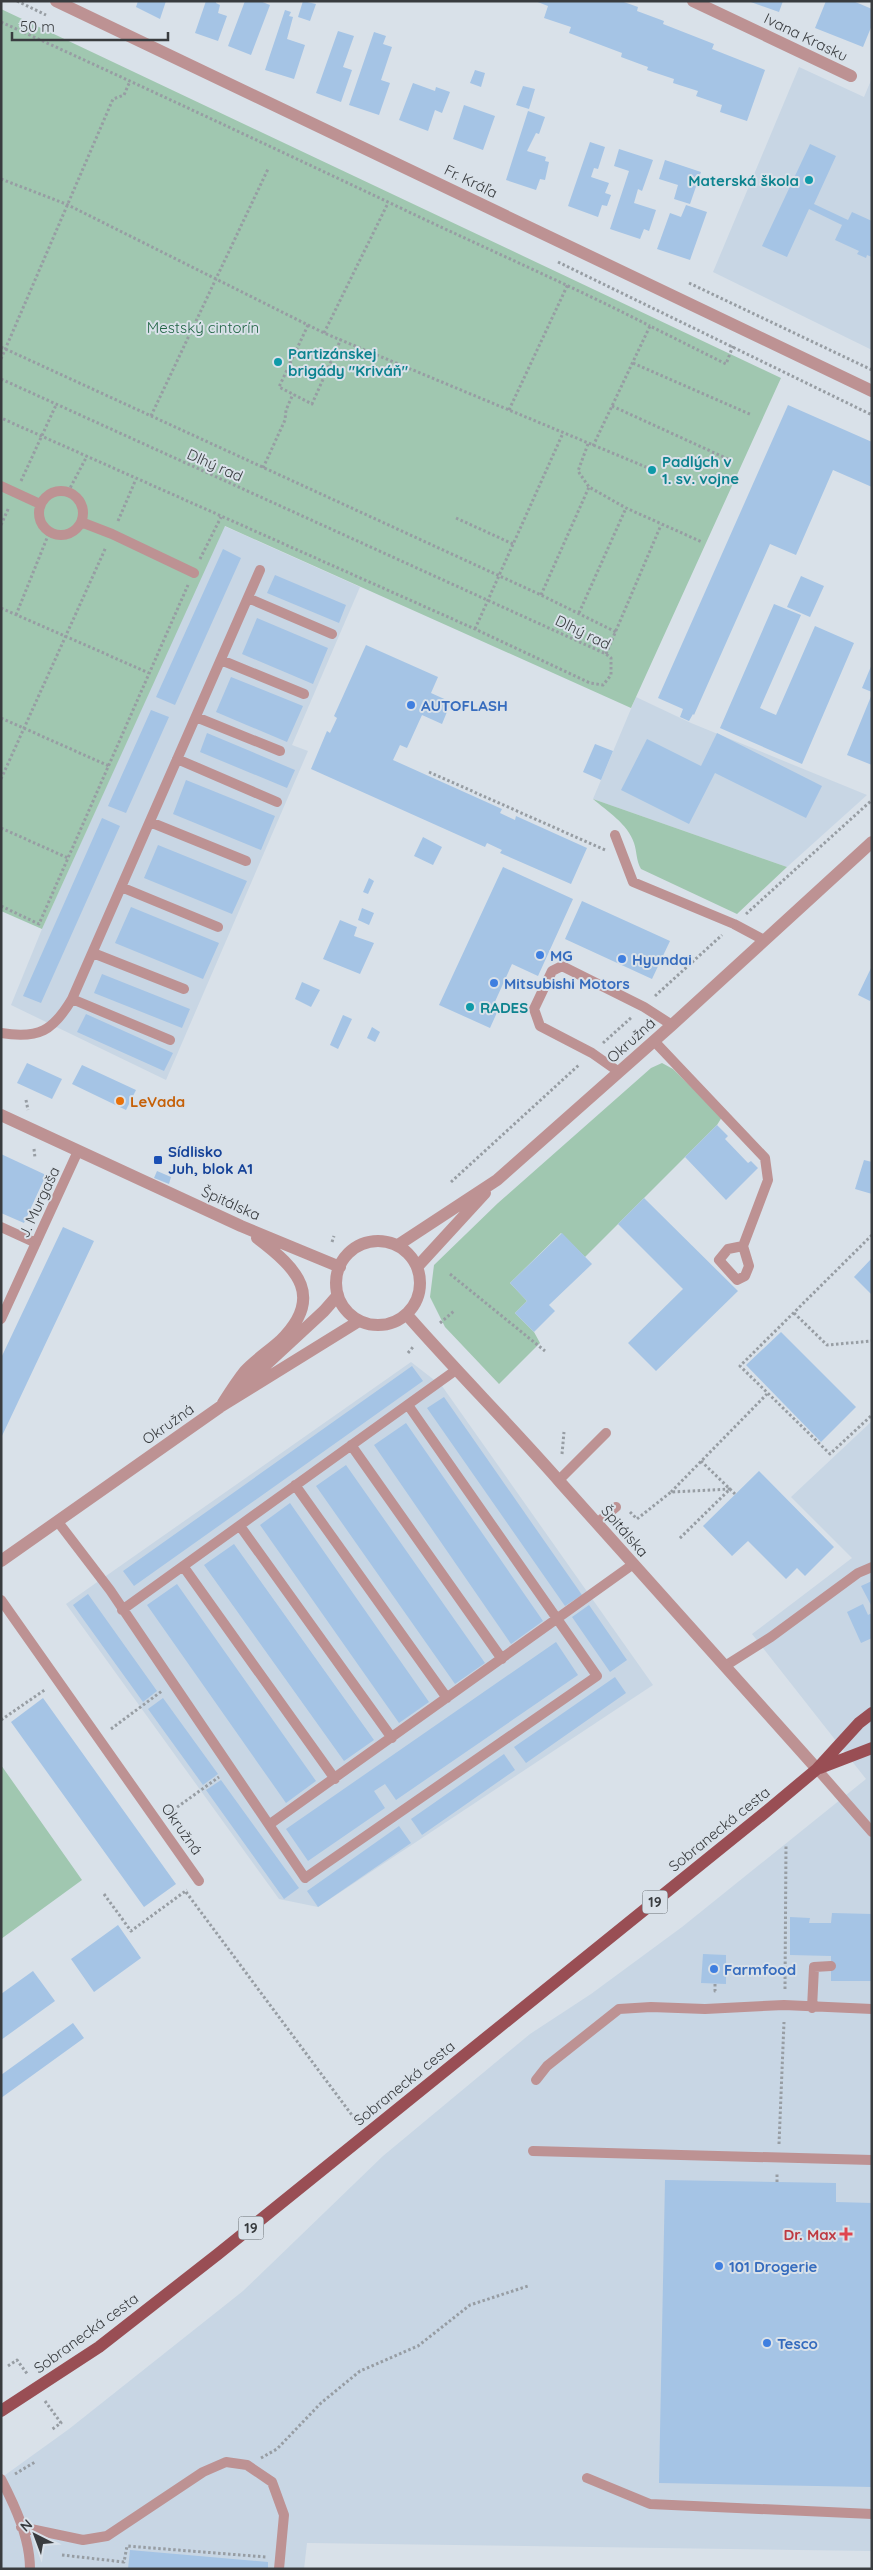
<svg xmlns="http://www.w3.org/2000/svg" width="873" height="2570" font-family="Quicksand,sans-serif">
<rect width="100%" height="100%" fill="#d9e1e9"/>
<path fill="#c8d6e4" d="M799,67L864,97L872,78V350L713,272Z
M224,526L360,587L292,745L308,751L166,1080L11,1005L42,929Z
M636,697L691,723L867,795L787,867L593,799Z
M411,1362L442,1386L653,1685L318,1907L279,1899L66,1604Z
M872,1421V2551L307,2543L304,2569H1V2478L69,2429L243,2291L383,2156L530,2034L591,1994L682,1927L866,1779L752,1634L852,1558L791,1497Z"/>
<path fill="#a0c7b0" d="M1,9L781,378L631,708L225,526L42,929L1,911Z
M593,799L787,867L737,914L641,869C636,860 637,852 634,843C628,824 607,811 593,799Z
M662,1063L673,1069L722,1117L717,1125L585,1257L561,1233L510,1283L527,1301L515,1313L534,1332L540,1343L499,1384L445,1327L430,1297L434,1265L498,1203L651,1068Z
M1,1765L82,1880L1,1939Z"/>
<path fill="#a5c4e5" d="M138,1H166L160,19L136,7Z
M206,1H216V3L220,5L218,13L227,16L218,41L195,33Z
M245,1H260L270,5L251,55L228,46Z
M303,1L316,4L310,21L298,17Z
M535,1H621L638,7L637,11L664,21L663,24L714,44L712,49L765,70L747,121L720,112L722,105L696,96L698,91L673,83L674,79L647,70L648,67L621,57L622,53L569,33L571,27L544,18L548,6Z
M748,1H783L779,12Z
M826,1H853L872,9V25L863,47L815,28Z
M285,10L291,12L289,16L293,17L287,39L305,45L294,79L265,70Z
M338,31L354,36L343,67L352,70L341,102L316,93Z
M374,32L386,36L383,44L392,47L381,80L390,83L379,115L349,105Z
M475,70L485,73L481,87L470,83Z
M413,83L435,91L436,87L450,92L442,113L435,110L428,131L399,120Z
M523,86L535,89L529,109L516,105Z
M464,105L495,116L483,150L453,139Z
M528,111L545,117L539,134L536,133L527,151L546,157L545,161L549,162L545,180L540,179L536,190L506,180Z
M590,142L605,147L598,169L594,168L591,177L609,183L605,193L611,195L607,206L602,205L598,217L568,206Z
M810,144L836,156L814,204L848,220L852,212L872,221V257L867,255L866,258L857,254L859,251L835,240L842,225L809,209L787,257L762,246Z
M619,149L653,160L642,191L638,189L634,203L656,210L649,231L644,229L640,239L610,229L629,171L614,166Z
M665,160L701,172L690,204L674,199L678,185L659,179Z
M686,205L707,212L690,260L657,249L670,213L681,217Z
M788,405L872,442V487L833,470L796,555L770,544L694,715L693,714L689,721L680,717L683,709L658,698Z
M223,549L241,558L175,705L156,697Z
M275,575L346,605L339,623L267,593Z
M801,576L824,586L810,617L787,607Z
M774,604L801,615L760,708L776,715L815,626L854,643L802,764L720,728Z
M257,618L328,648L313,684L242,654Z
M366,645L438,677L431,693L451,702L442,724L422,715L407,748L400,745L393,760L502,809L500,813L515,820L516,816L587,848L571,884L500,853L502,850L487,843L485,847L311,769L327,731L330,733L337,718L334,716Z
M872,664V692L862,688Z
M231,677L303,706L287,742L216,712Z
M872,694V765L847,755Z
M151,710L169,717L126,813L108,806Z
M207,733L295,770L287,788L200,752Z
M717,733L822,786L806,818L715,773L689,824L621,790L647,739L701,766Z
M595,744L613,751L601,780L583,772Z
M186,780L275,816L261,850L173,814Z
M102,818L120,826L41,1003L23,996Z
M423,837L442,847L433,865L414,856Z
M158,845L247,881L232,914L144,878Z
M503,867L573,899L538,976L512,964L493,1006L499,1008L490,1028L439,1005Z
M369,878L374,881L368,894L363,892Z
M582,901L670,941L652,979L565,939Z
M131,907L219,943L203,979L115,943Z
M362,908L374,913L369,925L358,920Z
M340,920L357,927L354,936L374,943L360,974L323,959Z
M872,966V997L870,1001L858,995Z
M102,974L190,1009L182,1028L94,993Z
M302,982L320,990L311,1007L295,999Z
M86,1014L173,1053L164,1071L77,1032Z
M343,1015L352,1019L338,1049L330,1045Z
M372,1027L380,1032L375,1042L367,1038Z
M27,1063L62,1079L52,1099L17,1083Z
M82,1065L136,1090L126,1110L72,1084Z
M717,1125L728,1136L725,1139L748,1163L751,1161L758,1168L726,1200L685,1157Z
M1,1154L46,1175L24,1223L1,1213Z
M864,1160L872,1162V1194L855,1189Z
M157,1171L171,1177L169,1184L154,1178Z
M644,1198L738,1291L656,1371L628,1343L683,1289L618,1224Z
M63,1227L94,1241L1,1438V1358Z
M562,1233L592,1264L549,1305L555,1311L534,1332L515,1313L527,1301L510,1283Z
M872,1258V1295L854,1277Z
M781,1332L856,1407L821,1442L746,1365Z
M412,1366L423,1381L134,1586L123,1571Z
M444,1397L582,1595L565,1606L427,1408Z
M406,1423L543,1621L511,1644L374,1445Z
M346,1465L485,1663L455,1684L316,1486Z
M759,1471L834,1547L805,1576L797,1568L786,1579L748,1541L732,1556L703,1526Z
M290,1503L429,1702L399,1723L260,1525Z
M234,1544L374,1740L344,1761L204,1565Z
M872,1581V1607L861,1586Z
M177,1584L316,1781L286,1803L147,1605Z
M88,1594L157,1691L143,1702L73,1605Z
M863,1604L868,1615L872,1613V1638L861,1643L847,1612Z
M589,1605L627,1660L610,1672L572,1617Z
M556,1642L578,1675L396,1800L385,1784L374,1791L385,1808L308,1861L286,1829Z
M615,1677L626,1693L526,1763L514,1747Z
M43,1698L176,1884L144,1907L11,1722Z
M163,1698L218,1774L203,1785L148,1709Z
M504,1754L515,1770L422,1835L411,1819Z
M221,1780L299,1888L284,1899L206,1790Z
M399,1826L411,1843L318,1907L307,1891Z
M832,1913L872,1914V1981H831V1956L790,1955V1917L810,1918L809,1923H831Z
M118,1925L141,1958L94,1992L71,1959Z
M703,1954L726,1955V1984L701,1983Z
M33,1971L55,2001L1,2040V1994Z
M73,2023L84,2038L1,2098V2075Z
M665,2180L836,2183V2202L872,2203V2487L659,2483Z
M130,2550L268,2562V2569H128Z"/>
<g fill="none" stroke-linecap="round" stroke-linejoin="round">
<path stroke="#979da3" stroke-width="3" stroke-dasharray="2.5 2.5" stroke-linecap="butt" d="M17,1L46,15
M1,22C131,81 259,141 388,202C475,244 564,282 650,326
M1,179L66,204L324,333L646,467
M558,262L872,415
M689,283L872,370
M308,325L279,387L312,404L341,339
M324,333L388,203
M1,347L541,595L616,632
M1,359L113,99L124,95L130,81
M633,363L752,415
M1,379L606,654L611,658V675L603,685L590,683L475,629L1,418
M612,406L730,460
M509,410L568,284
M151,416L268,169
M588,444L578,471L589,487L626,508L702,542
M593,446L650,326L726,364L733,346
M263,468L285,420L286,410L293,394
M21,481L56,405
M68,492L87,456
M456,518L513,544
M118,521L136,479
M1,525L9,507
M200,559L221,517
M541,595L589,487
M1,608L149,673
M579,613L626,508
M16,615L49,533
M475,629L563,433
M606,654L661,525
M1,718L109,766
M429,772L605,850
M1,779L106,547
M1,828L68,858
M1,906L39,924L188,585
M746,914L872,800
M655,996L722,935
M603,1043L632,1017
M26,1100L28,1110
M34,1149L35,1158
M451,1182L580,1064
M872,1235L740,1366L830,1454L872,1415
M332,1242L334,1236
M450,1274L545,1351
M794,1313L827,1345L872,1341
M440,1323L454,1311
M408,1353L413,1347
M562,1454L564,1432
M701,1461L735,1494
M671,1492L767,1394
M630,1512L637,1519L671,1492L730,1489L679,1539
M1,1720L46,1689
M111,1729L162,1691
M169,1813L219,1777
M186,1892L357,2122
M104,1894L131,1931L187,1890
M715,1984V1991H718
M785,1989L786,1844
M779,2144L784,2022
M777,2182V2173
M8,2366L17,2360L28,2375
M45,2401L61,2423L51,2430
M261,2458L277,2449L321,2403L360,2371L418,2346L470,2305L528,2286
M15,2474L35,2462
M62,2555L124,2562L127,2546L266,2557"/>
<path stroke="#bd9293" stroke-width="10" d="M1,486L40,504
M39 513a22 22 0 1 1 44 0a22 22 0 1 1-44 0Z
M81,522L112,534L194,573
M248,598L332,634
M221,660L304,694
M196,717L280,751
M177,759L277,802
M150,822L246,861
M615,835L633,882L734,924L764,940
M121,887L218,927
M93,953L184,989
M72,999L170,1040
M1,1033C39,1039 53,1031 72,999L260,570
M654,1041L765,1158L768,1180L743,1246L749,1266L745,1276L737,1280L719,1260L728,1249L743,1246
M619,1072L592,1053L540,1026L534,1009L552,971L562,966L644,1007L672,1025
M1,1227L36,1243
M1,1319L78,1151
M351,1445L502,1659
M559,1480L606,1433
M295,1485L447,1698
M58,1522L110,1590L305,1878L597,1676L408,1405
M597,1523L616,1507
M240,1526L392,1738
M183,1566L335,1779
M1,1600L199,1881
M122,1610L456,1370
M725,1666L771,1637L858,1573L872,1567
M817,1769L872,1832
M270,1824L632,1565
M812,2008L814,1967L831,1966
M536,2080L547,2066L619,2009L651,2007L705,2009L784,2005L872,2009
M533,2151L872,2160
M587,2478L650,2504L872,2514
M1,2479C15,2506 30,2538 30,2569
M21,2527L83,2540L107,2536L203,2472L226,2462L247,2465L272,2482L284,2515L279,2569"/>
<path stroke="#bd9293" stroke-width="12" d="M56,1L872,391
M693,1L851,76
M1,1115L241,1226L340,1267
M336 1283a42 42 0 1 1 84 0a42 42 0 1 1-84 0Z
M398,1245L497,1180L672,1025L872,842
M418,1266L485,1193
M407,1315C457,1372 510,1425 560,1482C646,1578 731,1673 817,1769
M242,1387L324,1311L338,1295
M223,1403C230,1392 237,1381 245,1371C255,1360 269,1351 280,1341C325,1297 298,1269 257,1238
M1,1561L220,1407L359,1321"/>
<path stroke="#994e54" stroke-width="12" d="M820,1768L872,1748
M1,2411L99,2347L218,2254L762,1815L817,1769L859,1723L872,1713"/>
</g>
<g fill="#0f9aa8" stroke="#d9e1e9" stroke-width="2">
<circle cx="809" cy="180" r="5"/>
<circle cx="278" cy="362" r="5"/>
<circle cx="652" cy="470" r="5"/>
<circle cx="470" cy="1007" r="5"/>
</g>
<g fill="#3f7fe0" stroke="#d9e1e9" stroke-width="2">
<circle cx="411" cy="705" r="5"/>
<circle cx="540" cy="955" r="5"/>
<circle cx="622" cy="959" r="5"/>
<circle cx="494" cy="983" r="5"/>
<circle cx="714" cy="1969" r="5"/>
<circle cx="719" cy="2266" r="5"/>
<circle cx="767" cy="2343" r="5"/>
</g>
<circle fill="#e8710a" stroke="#d9e1e9" stroke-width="2" cx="120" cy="1101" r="5"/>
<rect fill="#1a4fb4" stroke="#d9e1e9" stroke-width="2" x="153" y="1155" width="10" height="10" rx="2.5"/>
<path fill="#e0444e" stroke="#d9e1e9" stroke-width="2" d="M843.5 2226.5h5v5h5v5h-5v5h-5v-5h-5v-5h5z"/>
<g text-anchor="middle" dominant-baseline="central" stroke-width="4" stroke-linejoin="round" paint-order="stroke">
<g fill="#d9e1e9" stroke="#696e72" stroke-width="1">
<rect x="642.5" y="1890.5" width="25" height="23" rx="4"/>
<rect x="238.5" y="2216.5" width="25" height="23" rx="4"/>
</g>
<g font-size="14" font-weight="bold" fill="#393c3f">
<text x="655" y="1902">19</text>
<text x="251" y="2228">19</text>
</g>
<g font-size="15" fill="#393c3f" stroke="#d9e1e9">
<text transform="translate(806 37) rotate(26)">Ivana Krasku</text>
<text transform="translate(471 181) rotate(26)">Fr. Kráľa</text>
<text transform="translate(215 465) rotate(24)">Dlhý rad</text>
<text transform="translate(583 632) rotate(26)">Dlhý rad</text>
<text transform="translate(631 1040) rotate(-42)">Okružná</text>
<text transform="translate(39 1202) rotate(-65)">J. Murgaša</text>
<text transform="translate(231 1203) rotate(24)">Špitálska</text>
<text transform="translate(168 1424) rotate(-35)">Okružná</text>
<text transform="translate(625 1531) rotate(49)">Špitálska</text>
<text transform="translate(182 1829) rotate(55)">Okružná</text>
<text transform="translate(719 1829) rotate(-39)">Sobranecká cesta</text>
<text transform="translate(404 2083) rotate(-39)">Sobranecká cesta</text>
<text transform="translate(86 2333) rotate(-36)">Sobranecká cesta</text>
</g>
<g font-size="15" font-weight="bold" fill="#0d838f" stroke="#d9e1e9" text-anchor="start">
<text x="799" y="180" text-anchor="end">Materská škola</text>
<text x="288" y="353">Partizánskej<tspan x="288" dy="17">brigády "Kriváň"</tspan></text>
<text x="662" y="461">Padlých v<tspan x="662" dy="17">1. sv. vojne</tspan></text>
<text x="480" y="1007">RADES</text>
</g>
<g font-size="15" fill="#216545" stroke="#d9e1e9">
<text x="203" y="327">Mestský cintorín</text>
</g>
<g font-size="15" font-weight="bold" fill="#366cbe" stroke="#d9e1e9" text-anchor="start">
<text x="421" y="705">AUTOFLASH</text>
<text x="550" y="955">MG</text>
<text x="632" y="959">Hyundai</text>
<text x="504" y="983">Mitsubishi Motors</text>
<text x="724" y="1969">Farmfood</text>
<text x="729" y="2266">101 Drogerie</text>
<text x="777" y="2343">Tesco</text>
</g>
<g font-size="15" font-weight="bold" fill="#c56008" stroke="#d9e1e9" text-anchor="start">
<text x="130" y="1101">LeVada</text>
</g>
<g font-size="15" font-weight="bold" fill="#164399" stroke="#d9e1e9" text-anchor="start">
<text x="168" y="1151">Sídlisko<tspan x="168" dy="17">Juh, blok A1</tspan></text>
</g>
<g font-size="15" font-weight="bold" fill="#be3a42" stroke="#d9e1e9" text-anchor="end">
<text x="836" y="2234">Dr. Max</text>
</g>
</g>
<rect width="873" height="2570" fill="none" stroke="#393c3f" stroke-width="5"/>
<g transform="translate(35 2535) rotate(318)" stroke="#d9e1e9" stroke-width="4" paint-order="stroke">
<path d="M0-4L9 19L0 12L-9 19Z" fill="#393c3f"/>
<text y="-8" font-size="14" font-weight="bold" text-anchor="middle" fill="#393c3f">N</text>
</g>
<path d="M12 32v8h156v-8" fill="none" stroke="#393c3f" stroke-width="2.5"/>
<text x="20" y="32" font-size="15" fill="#393c3f" stroke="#d9e1e9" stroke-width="4" paint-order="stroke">50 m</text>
</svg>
